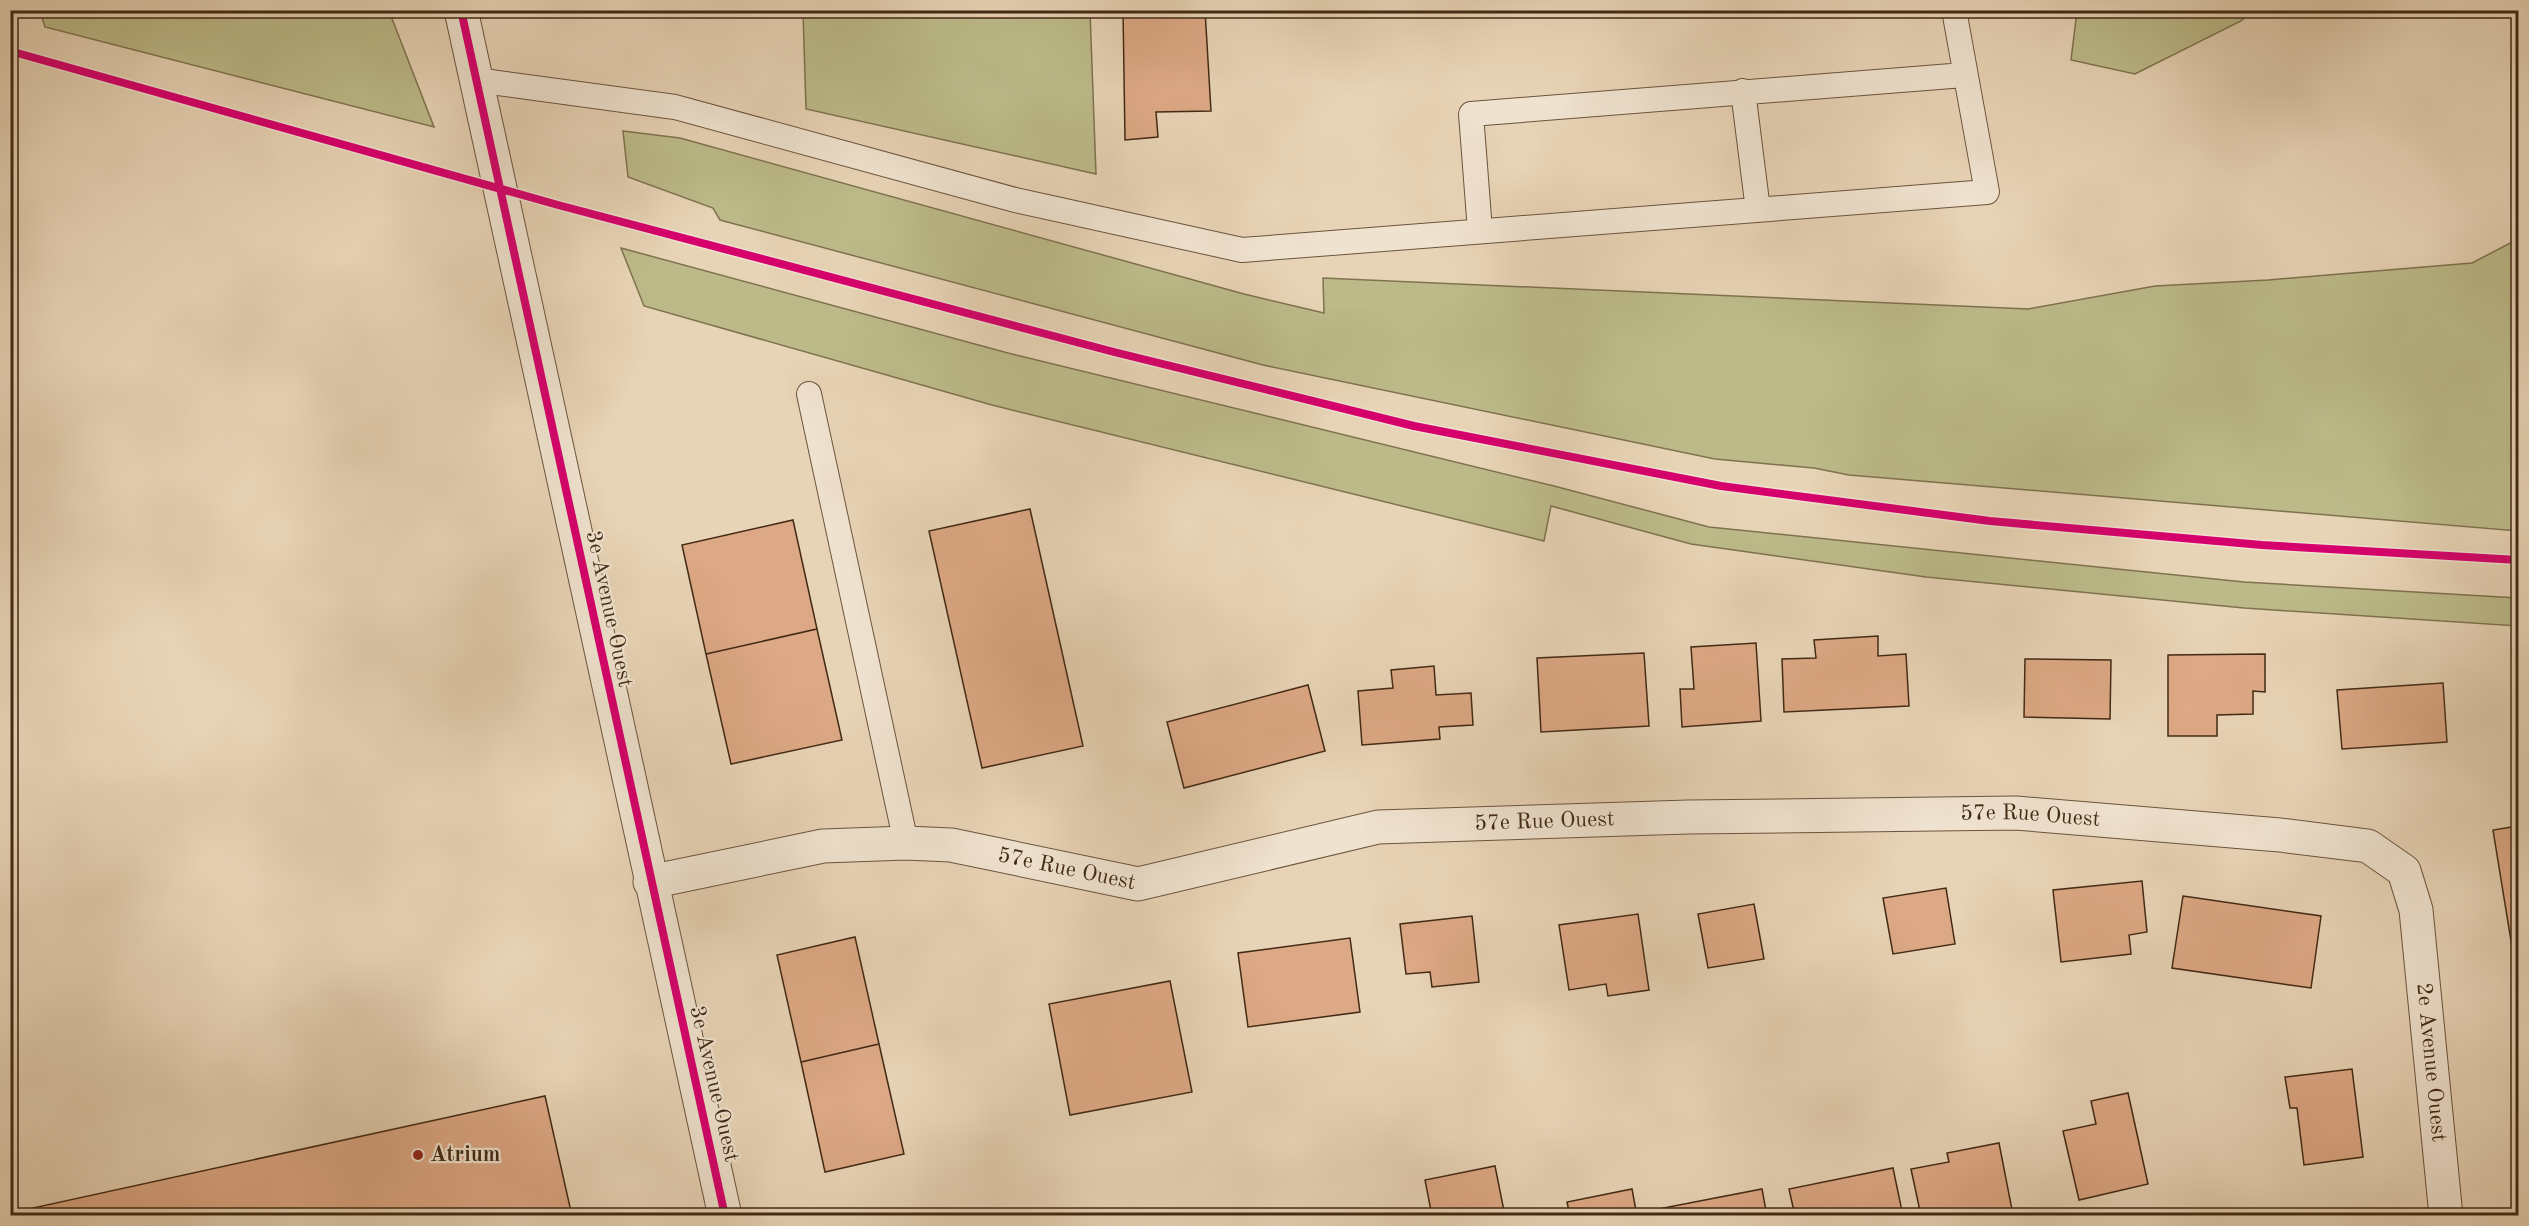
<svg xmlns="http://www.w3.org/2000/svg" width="2529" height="1226" font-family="'Old Standard TT',serif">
<rect width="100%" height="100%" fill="#e7d3b5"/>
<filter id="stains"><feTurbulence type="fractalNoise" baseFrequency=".00333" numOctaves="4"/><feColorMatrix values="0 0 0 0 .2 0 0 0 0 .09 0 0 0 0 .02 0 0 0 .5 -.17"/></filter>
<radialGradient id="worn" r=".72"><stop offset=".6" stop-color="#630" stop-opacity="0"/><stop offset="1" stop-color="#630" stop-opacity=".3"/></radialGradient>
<path fill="#bcba89" stroke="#7f724e" stroke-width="1.5" d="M40,11H389L434,127L45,27Z
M803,11H1090L1096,174L806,109Z
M2077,11V10L2252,11L2241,21L2135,74L2071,60Z
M623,131L680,138L1244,294L1324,313L1323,278L2028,309L2155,286L2268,280L2472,263L2518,239V531L1849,475L1814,468L1715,459L1263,365L720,220L713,208L628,177Z
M621,248L1008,353L1554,486L1709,527L2244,582L2518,598V626L2244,608L1926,577L1691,544L1551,506L1544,541L992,405L644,306Z"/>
<path fill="#dda885" stroke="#422a14" stroke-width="1.5" d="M1123,10H1205L1211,111L1156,112L1158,137L1125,140Z
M1030,509L1083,746L982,768L929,531Z
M793,520L817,629L706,654L682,545Z
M817,629L842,740L731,764L706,654Z
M1878,636V656L1906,654L1909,706L1784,712L1782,659L1816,658L1814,640Z
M1756,643L1761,721L1682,727L1680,689H1694L1691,647Z
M1644,653L1649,726L1541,732L1537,658Z
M2265,654V692L2253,691V714L2217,715V736H2168V655Z
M2025,659L2111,660L2110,719L2024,717Z
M1434,666L1436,695L1471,693L1473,725L1439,727L1440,739L1362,745L1358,691L1393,688L1391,670Z
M2443,683L2447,742L2342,749L2337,690Z
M1308,685L1325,751L1184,788L1167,722Z
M2518,826V952L2513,953L2493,830Z
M2142,881L2147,932L2129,935L2131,954L2061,962L2053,890Z
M1946,888L1955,944L1893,954L1883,898Z
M2183,896L2321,916L2311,988L2172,968Z
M1754,904L1764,959L1708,968L1698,914Z
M1638,914L1649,990L1608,996L1606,984L1569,990L1559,925Z
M1472,916L1479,982L1432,987L1430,972L1406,974L1400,924Z
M855,937L879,1044L801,1062L777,955Z
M1350,938L1360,1012L1248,1027L1238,953Z
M1170,981L1192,1092L1070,1115L1049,1004Z
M879,1044L904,1154L825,1172L801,1062Z
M2352,1069L2363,1157L2304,1165L2297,1108H2290L2285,1077Z
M2518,1088V1133L2513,1089Z
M2128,1093L2148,1184L2079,1200L2063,1131L2096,1124L2091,1101Z
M545,1096L572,1216H10V1213Z
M1999,1143L2013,1215L1921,1216L1911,1169L1949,1162L1947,1153Z
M1495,1166L1505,1216H1432L1425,1180Z
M1893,1168L1903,1216H1795L1789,1189Z
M1632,1189L1637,1216H1570L1567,1202Z
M1762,1189L1767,1216H1659L1658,1209Z"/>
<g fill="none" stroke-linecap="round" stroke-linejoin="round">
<defs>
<path id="service" d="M476,80L675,107L1015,200L1242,250L1987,192L1954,10
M1743,91L1758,210
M1480,231L1471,114L1964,75
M809,394L906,843"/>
<g id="minor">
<path id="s1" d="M650,882L823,846L906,843L951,845L1138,884L1378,827L1688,817L2016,813L2280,835L2368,846L2404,871L2416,910L2446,1216"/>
</g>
<path id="tertiary" d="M461,10L725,1216"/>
</defs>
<use href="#service" stroke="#6b543c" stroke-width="26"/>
<use href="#minor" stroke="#6b543c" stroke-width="35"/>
<use href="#tertiary" stroke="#6b543c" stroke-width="35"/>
<use href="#service" stroke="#efe2cf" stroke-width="24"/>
<use href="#minor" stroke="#efe2cf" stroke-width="33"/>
<use href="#tertiary" stroke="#efe2cf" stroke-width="33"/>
<defs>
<path id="cycleway" d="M461,10L725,1216
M10,51L558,205L1114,352L1414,426L1721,486L1990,521L2262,545L2518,560"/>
</defs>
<use href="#cycleway" stroke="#efe2cf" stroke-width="11"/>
<use href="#cycleway" stroke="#d6006c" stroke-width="8"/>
</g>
<circle fill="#8f2418" stroke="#efe2cf" stroke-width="2" cx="418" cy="1155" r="6"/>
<g text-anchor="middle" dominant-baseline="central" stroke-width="4.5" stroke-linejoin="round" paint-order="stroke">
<g font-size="22" fill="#422a14" stroke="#efe2cf">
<text transform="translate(609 609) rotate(78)">3e Avenue Ouest</text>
<text stroke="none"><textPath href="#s1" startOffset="1395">57e Rue Ouest</textPath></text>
<text stroke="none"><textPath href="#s1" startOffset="909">57e Rue Ouest</textPath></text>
<text stroke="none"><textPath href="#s1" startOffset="423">57e Rue Ouest</textPath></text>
<text stroke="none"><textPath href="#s1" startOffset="1972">2e Avenue Ouest</textPath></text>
<text transform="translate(714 1084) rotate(77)">3e Avenue Ouest</text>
</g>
<g font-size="22" font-weight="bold" fill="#422a14" stroke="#efe2cf" text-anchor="start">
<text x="430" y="1155">Atrium</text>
</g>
</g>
<rect width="2529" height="1226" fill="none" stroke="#e7d3b5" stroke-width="36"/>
<rect x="12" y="12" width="2505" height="1202" fill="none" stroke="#422a14" stroke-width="3"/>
<rect x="18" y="18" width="2493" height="1190" fill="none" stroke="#422a14" stroke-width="1.5"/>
<rect width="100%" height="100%" filter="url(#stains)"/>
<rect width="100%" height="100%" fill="url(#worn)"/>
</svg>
